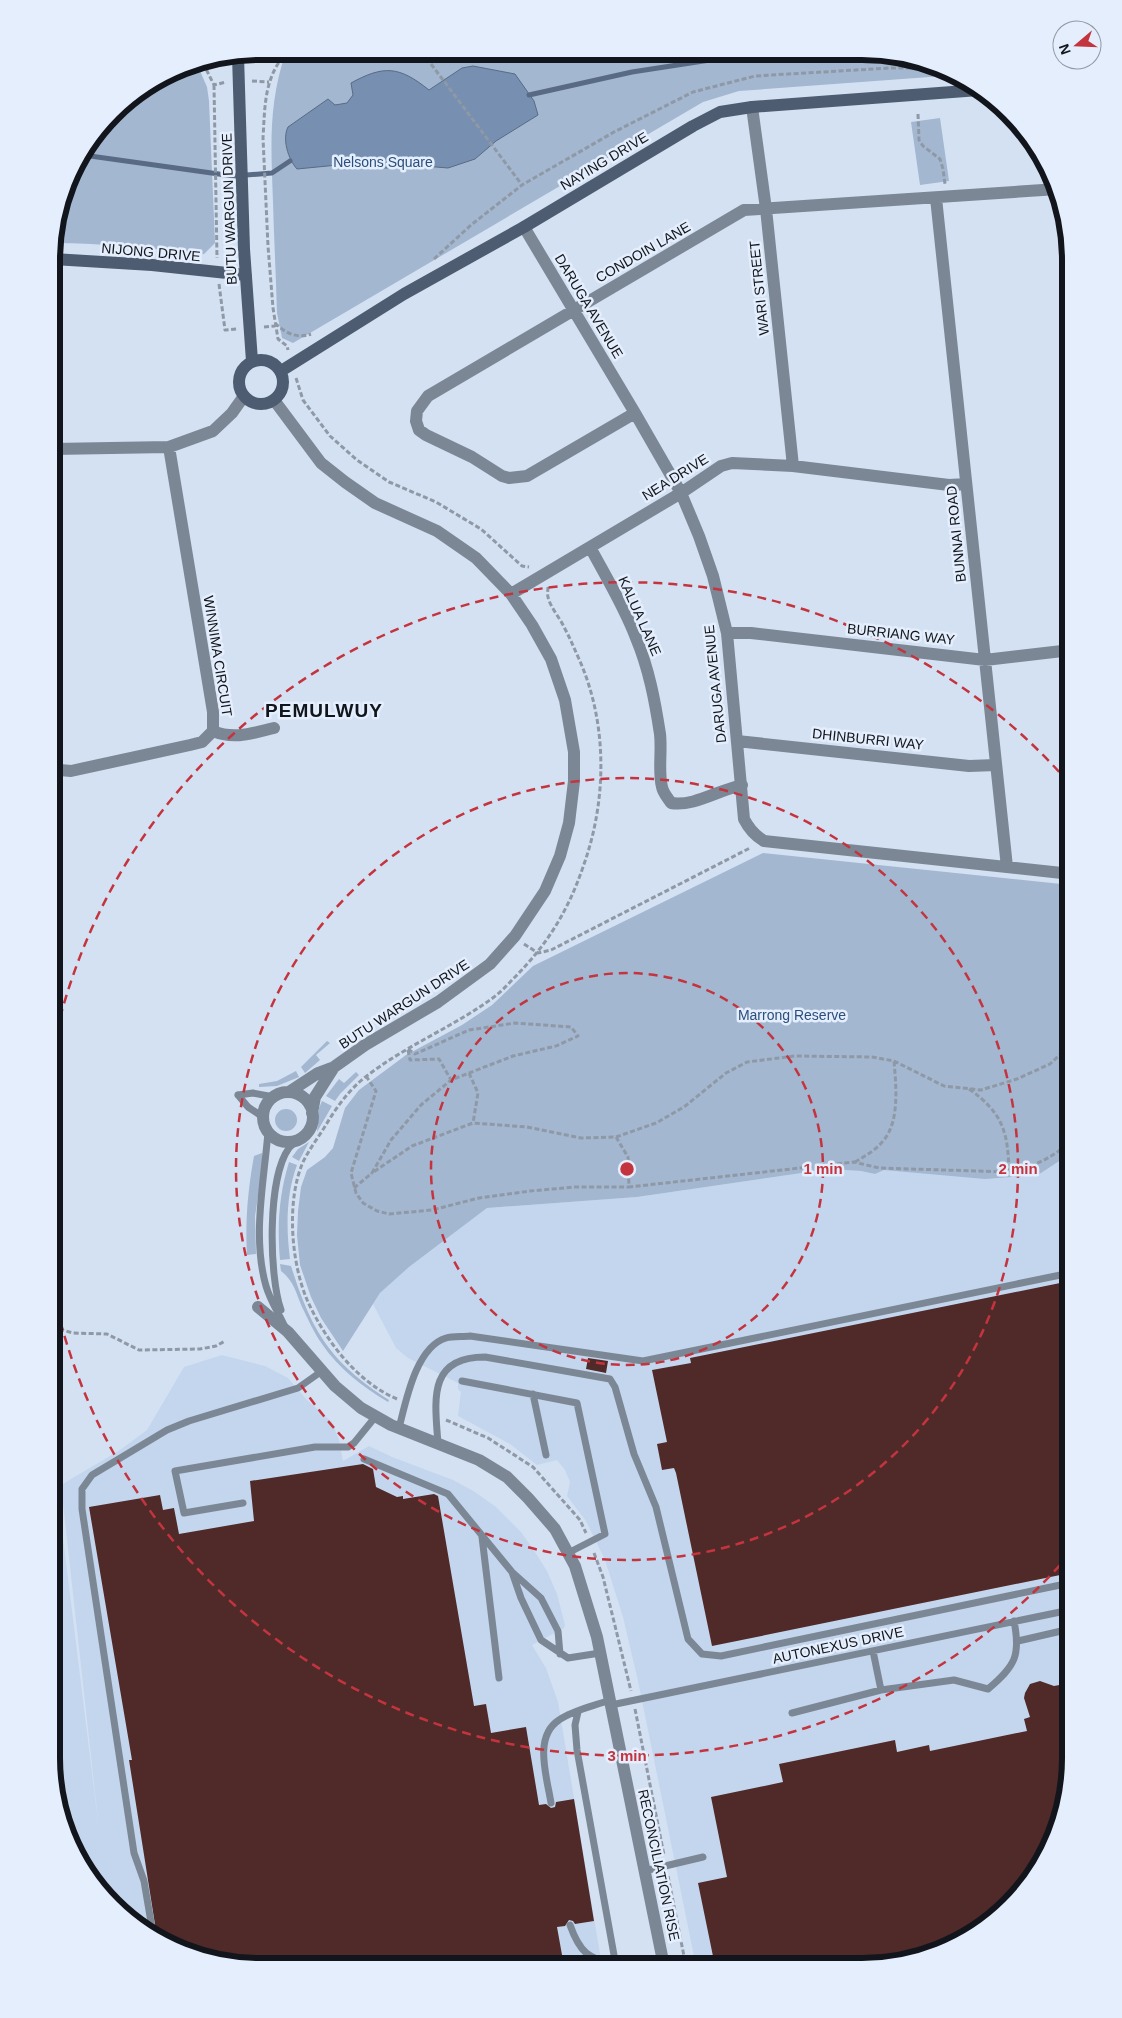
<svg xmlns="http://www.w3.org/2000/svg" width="1122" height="2018" font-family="Arial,sans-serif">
<rect width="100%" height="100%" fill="#d4e1f2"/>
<path fill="#c4d6ed" d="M1070,1154V1772L1055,1837L1027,1885L978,1931L929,1956L862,1967L696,1966L638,1681L623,1617L605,1560L586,1521L567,1496L570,1482L565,1470L557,1460L537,1465L510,1444L458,1416L461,1392L458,1389V1383L408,1358L396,1348L373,1304L380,1293L409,1267L487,1208L637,1197L829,1169L861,1171L875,1174L884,1170L1038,1175Z
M222,1355L265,1366L288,1378L306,1399L332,1422L339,1440L343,1461L369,1446L392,1457L453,1480L475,1492L496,1507L521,1532L533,1549L547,1571L557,1594L565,1625L564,1628L532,1645L546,1668L558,1702L602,1966L233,1965L180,1951L123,1915L87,1874L62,1825L51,1758L52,1449L99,1829L61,1485L120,1450L147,1430L184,1367Z"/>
<path fill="#a3b7d1" d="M286,51L902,55L957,75L739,91L703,102L293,343L282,338L277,313C276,276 274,239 273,202C271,146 268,105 286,51Z
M197,64L207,87L209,101L215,243L204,254C154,249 104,243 53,243V233L73,168L122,103L181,67Z
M940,118L949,181L920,185L911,122Z
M763,853L1071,885L1070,1154L1038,1175L985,1179L884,1170L875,1174L861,1171L829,1169L637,1197L487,1208L409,1267L380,1293L343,1351L321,1318L311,1297L300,1265L297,1235L298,1211L301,1187L307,1170L325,1157L333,1148L345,1108L359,1090L406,1055L462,1025L492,1005L533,966Z
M327,1041L330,1043L316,1055L320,1060L305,1073L301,1067Z
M296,1071L299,1077L277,1086L259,1087V1084L277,1081Z
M356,1072L359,1075L340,1094L335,1101L326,1096L339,1079L344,1083Z
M322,1101L332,1106L317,1132L319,1108Z
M275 1120a11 11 0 1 1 22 0a11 11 0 1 1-22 0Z
M309,1142L299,1161L292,1157L298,1149Z
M262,1153V1171L255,1216L256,1254L247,1255C245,1221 248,1189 254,1156Z
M289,1162L297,1165C286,1195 286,1227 290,1259L280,1260C277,1225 279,1195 289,1162Z
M280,1264L291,1266C312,1332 330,1362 389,1400L388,1402C363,1387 338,1368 322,1344C314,1333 308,1319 302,1307C296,1293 294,1281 281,1271Z"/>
<path fill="#778fb0" stroke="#596b84" d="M473,66L515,74L534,101L538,115L496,141L475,159L448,168L424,166L385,168L348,164L297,169C288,159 282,139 288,127L328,99L335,105L347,103L353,95L351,83C384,65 399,66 429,90L462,68Z"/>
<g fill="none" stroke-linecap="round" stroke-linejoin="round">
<path stroke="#596b84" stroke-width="5" d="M529,95L632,72L749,54
M83,155L233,176L272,173L290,161"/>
</g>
<path fill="#502a29" d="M1070,1281V1573L712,1646L676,1473L674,1468L662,1470L657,1444L667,1442L652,1370L691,1363L690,1358Z
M588,1358L608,1361L606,1373L586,1369Z
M363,1464L373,1469L376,1487L397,1497L403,1496V1499L434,1494L438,1496L474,1706L486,1704L491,1733L526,1727L539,1805L546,1804L551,1808L555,1807L556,1802L574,1799L594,1921L575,1924L573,1921L569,1920L565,1926L557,1927L564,1966L233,1965L180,1951L157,1937L129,1760H132L89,1507L160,1495L163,1510L174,1508L179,1534L254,1521L250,1481Z
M1040,1681L1054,1686L1070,1683V1772L1055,1837L1027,1885L978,1931L929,1956L862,1967L715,1966L698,1883L727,1877L711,1797L783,1782L779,1764L895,1740L897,1752L929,1745L930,1751L1027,1731L1024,1719L1030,1717L1024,1698L1025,1693L1030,1684Z"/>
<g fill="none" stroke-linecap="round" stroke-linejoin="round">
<path stroke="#8f99a6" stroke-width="3" stroke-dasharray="5 2.5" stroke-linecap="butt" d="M288,51C264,76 265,105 263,138L268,246L273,308L278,339L287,346L288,350
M422,52L522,185
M203,63L214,85L226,82
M252,81L269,82
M214,85L217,258
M918,114L919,140L923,146L940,159L943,169L945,184
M434,259L471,225L522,185L614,132L693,92L755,76L890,68H939
M219,284L225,330L237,329
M275,323C285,333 297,339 311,334
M264,327L275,326
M296,378L303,400L330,436L357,460L389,482L436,502L481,529L522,566L529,567
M524,944L538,953L551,950L750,848
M408,1049L415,1054L469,1030L515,1023L571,1027L578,1036L556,1046L513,1056L451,1080L421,1105L391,1140L372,1173L412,1146L473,1123L527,1127L581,1138L616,1137L656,1123L684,1107L726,1073L747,1062L795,1056L872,1057L894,1061L944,1086L981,1090L1017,1079L1050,1064L1071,1044
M408,1050L410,1060L439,1059L451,1080
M469,1073L478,1093L473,1123
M366,1076L376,1091L351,1173L356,1193L363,1203L377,1211L389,1214L432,1210L479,1198L530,1191L575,1187H629
M969,1089C1003,1113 1008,1132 1009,1172
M616,1137L628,1157L629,1187L854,1162L879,1168L1009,1172C1033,1167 1052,1158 1070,1142
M855,1162C865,1156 876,1150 883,1141C900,1122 896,1085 894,1061
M354,1188L372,1173
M52,1327L73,1333L107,1334L139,1350L200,1349L216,1346L225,1341
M397,1399C357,1382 326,1341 308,1302C291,1264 286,1201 303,1162C309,1150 317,1139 324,1128C336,1108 349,1089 368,1075C407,1045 455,1026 494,997C502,991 509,983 516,976C548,943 568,911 583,867C607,801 608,724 579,659C574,648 570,638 564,627C560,618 550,607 548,597C547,594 548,590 548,587
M446,1420L488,1438L533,1467L580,1520L586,1533
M594,1553L603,1577L631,1691
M635,1709L664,1855
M668,1876L686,1966"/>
<path stroke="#7c8795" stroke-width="7" d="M238,1095L253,1093L274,1097
M238,1095L248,1107L263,1117
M268,1132C264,1182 252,1237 266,1286C270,1300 278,1312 284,1325
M281,1310C269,1276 267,1178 289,1148C291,1145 295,1143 297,1140
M462,1381L577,1403L605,1534L568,1553
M533,1394L546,1455
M399,1428C406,1401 416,1347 446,1338C453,1336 463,1337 470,1336L643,1361L1070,1273
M438,1444C435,1401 427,1357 485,1357L610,1379L615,1387L634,1454L656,1507L688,1639L702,1654L721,1656L1070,1583
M364,1459L448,1494L512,1572L541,1598L558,1631L560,1654
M243,1503L184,1513L175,1471L315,1447H348L354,1443L376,1416
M482,1537L499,1678
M512,1572L521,1598L541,1640L568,1658L600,1653
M1018,1641L1070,1629
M873,1651L881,1690
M611,1705L1070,1610
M578,1712L575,1725L577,1750L616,1966
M792,1713L881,1690L954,1680L988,1689C1015,1666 1021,1656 1014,1621
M551,1803C547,1777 533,1737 559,1720C573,1710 594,1706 610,1700
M644,1871L703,1857
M570,1925C580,1953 588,1958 616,1966
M153,1934L144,1881L134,1853L82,1509V1489L92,1475L167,1430L189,1421L298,1388L322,1371"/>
<path stroke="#7c8795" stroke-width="12" d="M752,107L766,209L793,466
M936,198L1007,867
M524,227L635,413L681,493L699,536L713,576L727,633L744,819C749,829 754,835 764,841L1071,874
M274,400L321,463L345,482L375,503L437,531L476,558L511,594L532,625L551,659L565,700L574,752V781L569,823L560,856L545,891L515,936L490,964L438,1002L365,1045L334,1067L318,1073L289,1092
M635,413L527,476L509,478L502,476L472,457L426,435L419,430L416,421L417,411L428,396L744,210L1058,189
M53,449L169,447L213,431L232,413L244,396
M590,547C606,577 624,606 636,638C649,669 655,701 660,734C662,751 658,772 662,787C663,793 668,798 671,803C693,807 719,790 742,785
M511,594L681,493L721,466L732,463L793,466L949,485L966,484
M727,633H751L985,660L1071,650
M213,731C234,740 253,733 274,728
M737,741L969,766L996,765
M52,764L60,770L71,771L190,745L202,742L213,731V712L169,447
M263 1117a25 25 0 1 1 50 0a25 25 0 1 1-50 0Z
M312,1113L315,1097L334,1067
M258,1307L288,1332L335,1386L361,1408L391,1425L479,1460L507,1477L528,1498L555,1529L575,1566L597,1637L664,1966"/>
<path stroke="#4d5c71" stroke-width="12" d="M238,56L244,249L252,361
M53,259L152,265L246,275
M239 382a22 22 0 1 1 44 0a22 22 0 1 1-44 0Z
M281,371L404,294L524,227L693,126L720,112L752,107L979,90"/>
</g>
<g fill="none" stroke="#c4343e" stroke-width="2.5" stroke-dasharray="9 6">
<circle cx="627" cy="1169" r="196"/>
<circle cx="627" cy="1169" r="391"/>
<path d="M1070 1554A587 587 0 0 1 53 1291M53 1047A587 587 0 0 1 1070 784"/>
</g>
<g text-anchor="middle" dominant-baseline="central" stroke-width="5" stroke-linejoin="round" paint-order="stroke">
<g font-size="14" fill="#12161c" stroke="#e4eefc">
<text transform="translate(604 161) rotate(-31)">NAYING DRIVE</text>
<text transform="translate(229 209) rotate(-92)">BUTU WARGUN DRIVE</text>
<text transform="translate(151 252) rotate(5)">NIJONG DRIVE</text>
<text transform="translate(643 252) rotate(-30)">CONDOIN LANE</text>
<text transform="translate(759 288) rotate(-96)">WARI STREET</text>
<text transform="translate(589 306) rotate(59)">DARUGA AVENUE</text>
<text transform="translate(675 477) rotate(-32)">NEA DRIVE</text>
<text transform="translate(956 534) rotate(-96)">BUNNAI ROAD</text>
<text transform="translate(640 616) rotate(66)">KALUA LANE</text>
<text transform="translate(901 634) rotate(6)">BURRIANG WAY</text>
<text transform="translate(218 656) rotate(81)">WINNIMA CIRCUIT</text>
<text transform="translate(715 684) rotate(-96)">DARUGA AVENUE</text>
<text transform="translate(868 739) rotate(6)">DHINBURRI WAY</text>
<text transform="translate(404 1004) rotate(-33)">BUTU WARGUN DRIVE</text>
<text transform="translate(838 1645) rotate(-12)">AUTONEXUS DRIVE</text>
<text transform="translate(659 1865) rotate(78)">RECONCILIATION RISE</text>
</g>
<g font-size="14" fill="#2b4e7b" stroke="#e4eefc">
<text x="383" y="162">Nelsons Square</text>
<text x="792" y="1015">Marrong Reserve</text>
</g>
<g font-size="19" font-weight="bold" letter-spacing="1" fill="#12161c" stroke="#e4eefc">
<text x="324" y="710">PEMULWUY</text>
</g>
</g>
<path d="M0 0H1122V2018H0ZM260 60H862A200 200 0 0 1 1062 260V1758A200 200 0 0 1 862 1958H260A200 200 0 0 1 60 1758V260A200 200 0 0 1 260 60Z" fill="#e4eefc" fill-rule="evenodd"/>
<path fill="none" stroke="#12161c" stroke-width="6" d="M260 60H862A200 200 0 0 1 1062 260V1758A200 200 0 0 1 862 1958H260A200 200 0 0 1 60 1758V260A200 200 0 0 1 260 60Z"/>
<circle cx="627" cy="1169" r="8" fill="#c4343e" stroke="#e4eefc" stroke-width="2.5"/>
<g font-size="15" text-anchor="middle" font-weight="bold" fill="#c4343e" stroke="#e4eefc" stroke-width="5" stroke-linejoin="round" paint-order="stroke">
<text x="823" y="1174">1 min</text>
<text x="1018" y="1174">2 min</text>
<text x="627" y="1761">3 min</text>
</g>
<g transform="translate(1077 45) rotate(251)"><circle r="24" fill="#e4eefc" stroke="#9098a2"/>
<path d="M0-4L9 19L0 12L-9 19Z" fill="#c4343e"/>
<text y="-8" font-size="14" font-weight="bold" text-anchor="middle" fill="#12161c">N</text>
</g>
</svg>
